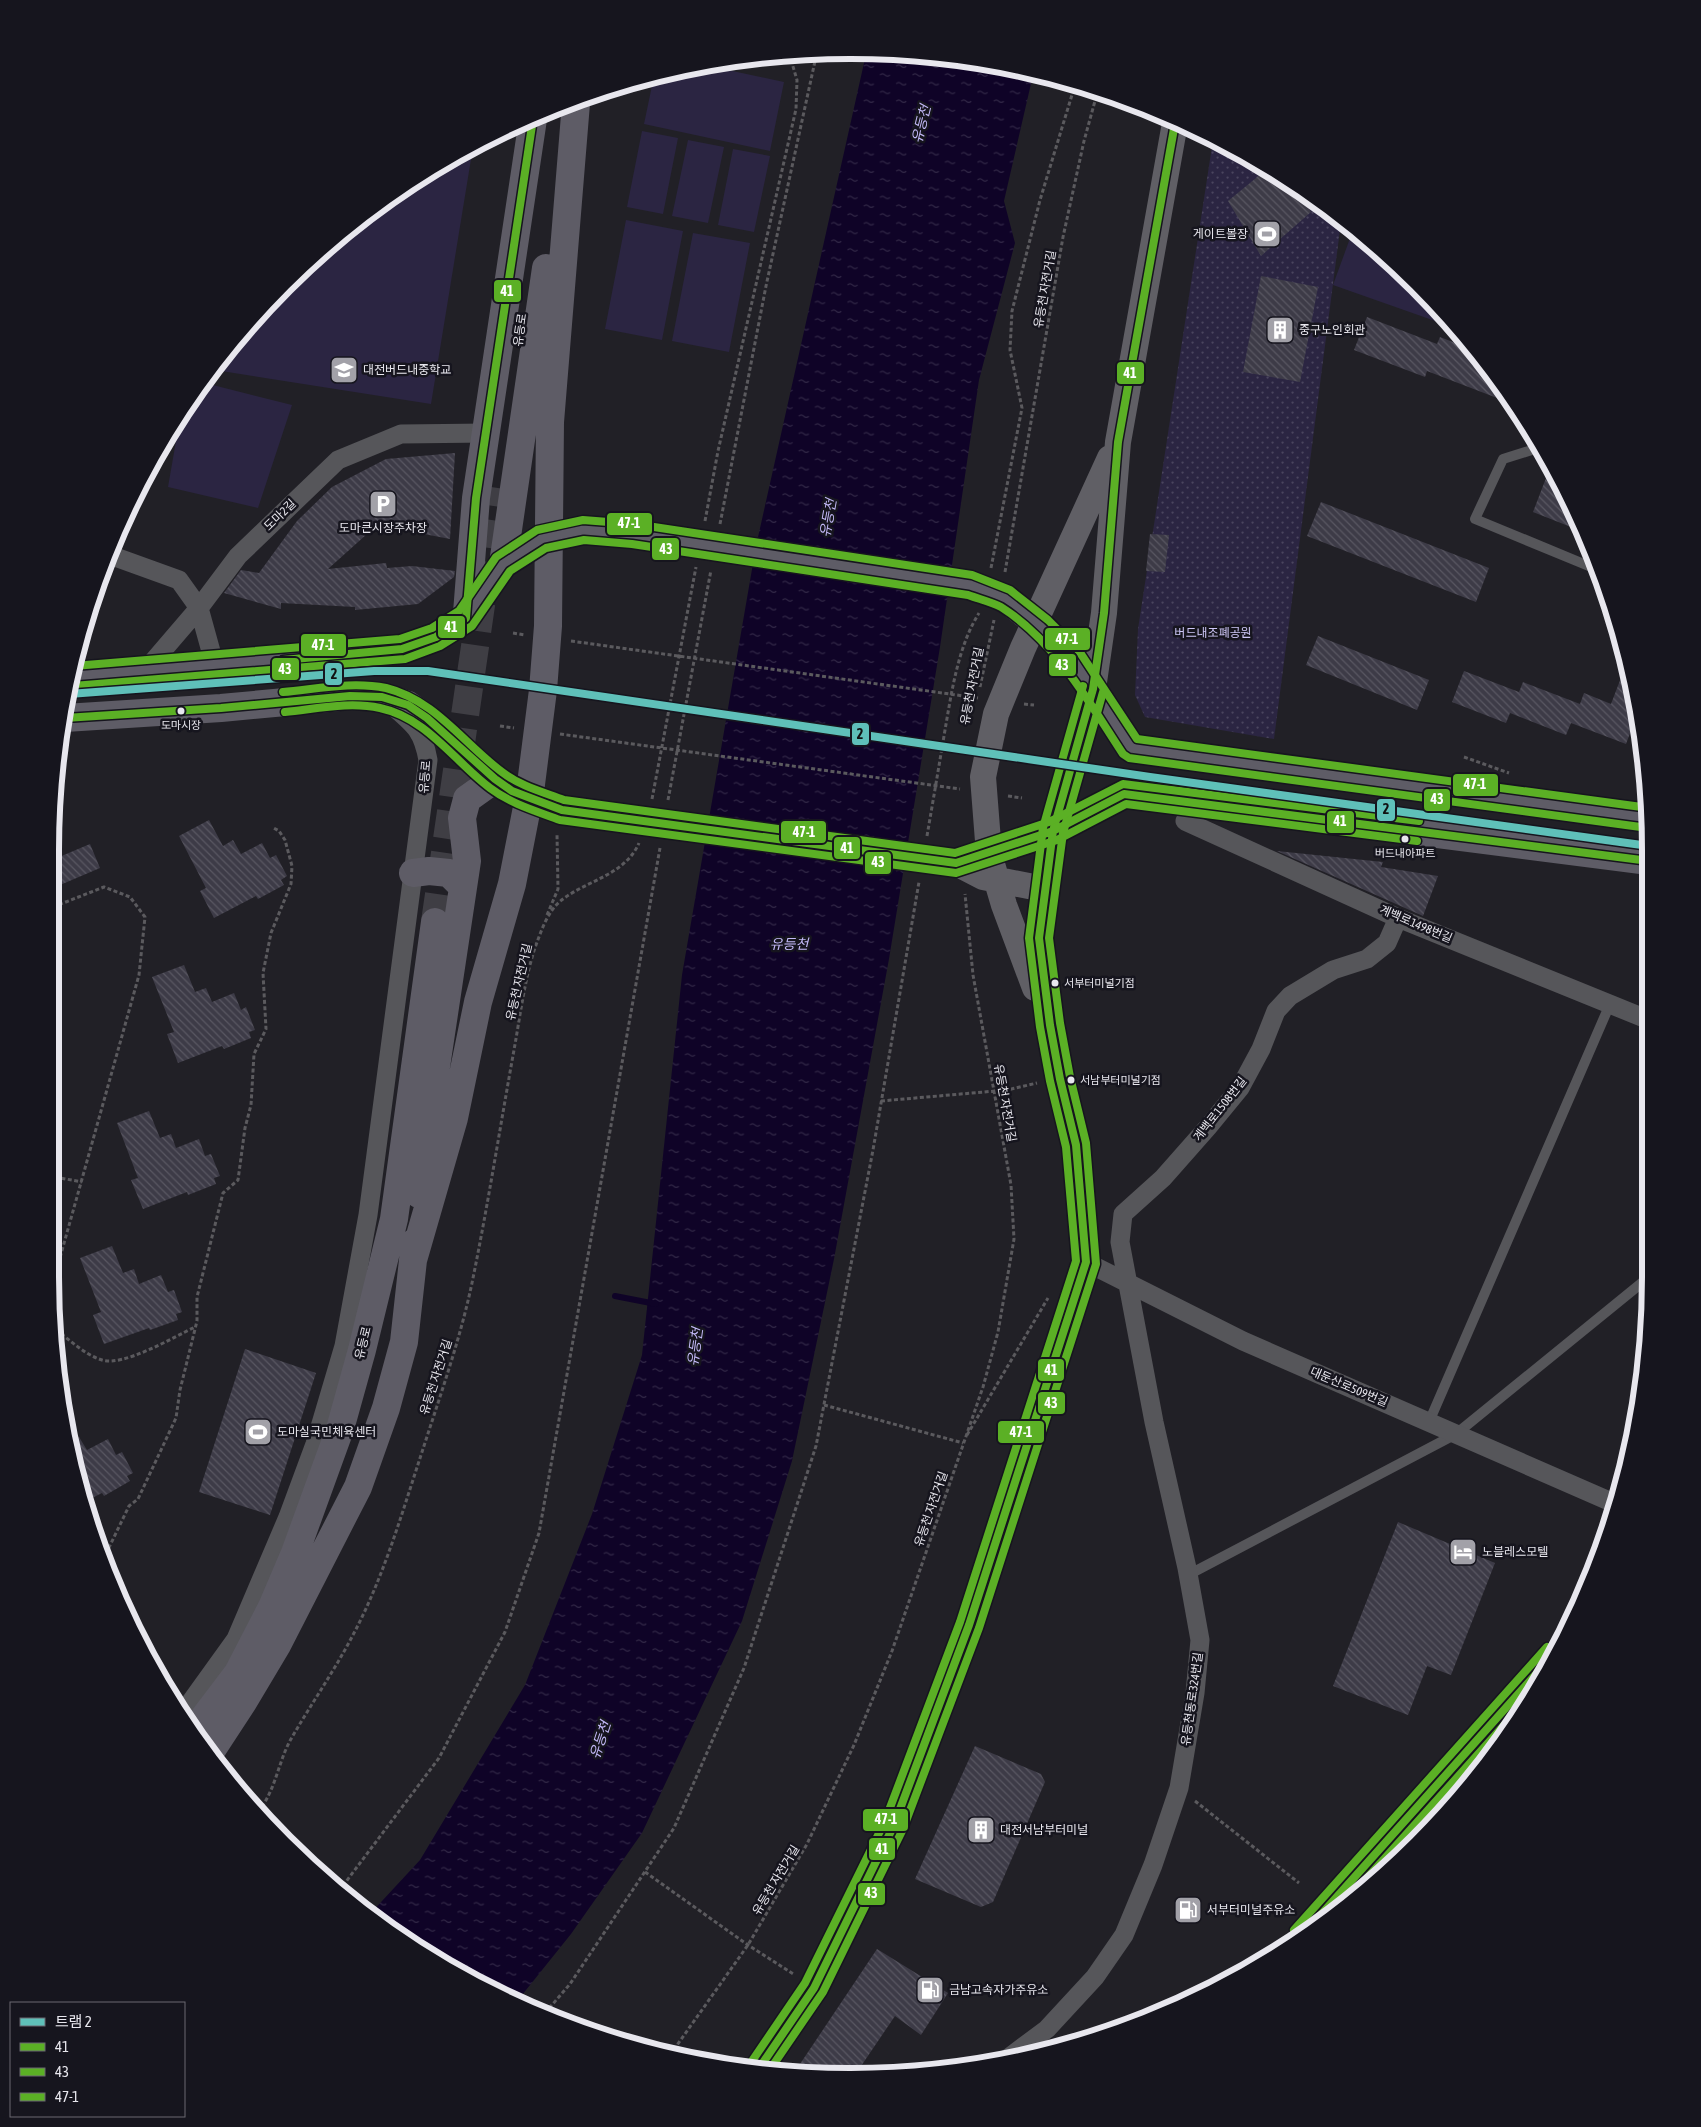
<svg xmlns="http://www.w3.org/2000/svg" width="1701" height="2127" font-family="'Asap Condensed','Noto Sans KR',sans-serif">
<defs>
<pattern id="park-dots" width="8" height="8" patternUnits="userSpaceOnUse" patternTransform="scale(1.25)"><rect width="8" height="8" fill="#2b2542"/><path d="M2 2h.1M6 6h.1" fill="none" stroke="#4a455e" stroke-width="1.8" stroke-linecap="round"/></pattern>
<pattern id="water-ripples" width="26" height="14" patternUnits="userSpaceOnUse" patternTransform="scale(1.25)"><rect width="26" height="14" fill="#0f0327"/><path d="M2 4q2-2 4 0t4 0M15 11q2-2 4 0t4 0" fill="none" stroke="#322847"/></pattern>
<pattern id="building-back-hatch" width="6" height="6" patternUnits="userSpaceOnUse" patternTransform="scale(1.25)"><rect width="6" height="6" fill="#3d3b47"/><path d="M-1 5l2 2M0 0l6 6M5-1l2 2" fill="none" stroke="#595762"/></pattern>
</defs>
<rect width="100%" height="100%" fill="#212026"/>
<path fill="#2b2542" d="M709,66L784,82L770,151L644,124L654,76Z
M642,131L678,138L663,214L627,207Z
M688,140L724,147L708,223L672,216Z
M473,147L431,404L215,370L249,322L363,215Z
M733,149L770,156L754,232L718,225Z
M626,220L683,231L662,340L605,329Z
M1353,230L1378,248L1441,315L1438,322L1333,285Z
M693,233L750,243L729,352L672,341Z
M205,383L292,405L258,508L168,487L180,418Z"/>
<path fill="url(#park-dots)" d="M1213,140L1250,157L1341,222L1274,739L1145,717L1135,695L1138,629Z"/>
<path fill="url(#water-ripples)" d="M866,54L955,57L1033,75L1004,201L1015,243L979,380L940,647L889,959L834,1259L792,1461L742,1621L642,1833L571,1934L518,2000L450,1970L369,1915L420,1860L525,1685L592,1514L642,1355L682,975L756,546Z"/>
<g fill="none" stroke-linecap="round" stroke-linejoin="round">
<path stroke="#0f0327" stroke-width="6" d="M615,1296L656,1304"/>
</g>
<path fill="url(#building-back-hatch)" d="M1267,169L1295,189L1311,212L1261,256L1228,201Z
M1261,276L1318,287L1300,382L1243,372Z
M1367,317L1437,344L1440,337L1473,350L1485,363L1510,403L1427,371L1425,377L1354,350Z
M455,453L450,539L377,525L328,569L386,563L387,568L412,566L455,571L454,577L418,604L355,610V607L281,603V609L224,593L241,570L259,573L297,521L332,487L386,459Z
M1546,478L1560,483L1568,496L1581,531L1533,512Z
M1321,502L1489,568L1476,602L1307,536Z
M1150,534L1169,535L1165,572L1146,571Z
M1318,636L1429,680L1417,710L1306,665Z
M1627,662L1636,717L1626,744L1571,723L1566,735L1510,713L1506,723L1452,702L1464,671L1519,692L1523,682L1580,704L1584,693L1611,704Z
M209,820L223,846L233,840L241,854L262,843L270,858L276,855L287,876L281,880L284,885L258,899L256,896L214,918L200,891L206,888L179,836Z
M90,844L100,868L53,888L52,860Z
M1277,851L1383,862L1381,867L1438,876L1423,916Z
M184,965L195,992L206,988L212,1002L234,993L241,1010L246,1007L255,1030L249,1032L251,1038L224,1049L222,1046L178,1063L167,1034L174,1032L152,977Z
M149,1111L160,1138L171,1134L176,1148L199,1139L205,1156L211,1154L220,1176L214,1178L216,1184L188,1195L187,1192L143,1209L131,1180L138,1178L117,1123Z
M112,1246L123,1273L134,1269L139,1284L161,1275L168,1292L174,1290L182,1312L176,1314L178,1320L150,1330L149,1328L104,1344L93,1315L101,1312L80,1258Z
M245,1349L316,1373L270,1515L199,1492Z
M79,1437L87,1450L108,1439L116,1455L122,1452L133,1473L127,1476L130,1481L104,1496L102,1493L84,1502L77,1483L69,1442Z
M1398,1522L1495,1563L1451,1675L1427,1666L1408,1715L1333,1686Z
M975,1746L1041,1774L1045,1782L993,1902L981,1907L915,1879Z
M877,1949L948,1993L921,2035L895,2016L855,2075H815L800,2064Z"/>
<g fill="none" stroke-linecap="round" stroke-linejoin="round">
<path stroke="#3f3e44" stroke-width="28" stroke-dasharray="28 14" stroke-linecap="butt" d="M435,922L498,488"/>
<path stroke="#5b5a5e" stroke-width="3" stroke-dasharray="4 2.5" stroke-linecap="butt" d="M705,521L718,451L796,109L797,80L789,53
M720,524L766,286L817,52
M991,568L1022,408L1010,350L1012,311L1040,200L1075,85
M1005,572L1063,237L1084,141L1098,90
M513,633L525,635
M571,641L978,698
M980,687L994,620
M1024,704L1034,705
M500,726L514,728
M560,734L960,789
M1464,757L1509,773
M1008,796L1022,798
M652,799L696,567
M668,800L711,570
M927,836C933,801 939,766 945,730C952,690 958,647 979,613
M53,907L104,887L130,897L145,917L139,975L56,1272
M547,915L558,889L557,834
M881,1101L1007,1090L1037,1083
M55,1177L82,1182
M56,1330C70,1340 85,1355 102,1360C123,1367 174,1337 195,1327
M824,1405L963,1443
M967,1435L1048,1298
M103,1560L129,1506L138,1499L176,1418L180,1390L197,1321V1297L223,1193L238,1180L245,1128L251,1105L254,1054L266,1029L263,973L271,933L291,884L292,866L285,840L279,831L272,827
M1195,1801L1299,1883
M258,1812C276,1790 278,1762 291,1739C311,1704 335,1670 354,1633C384,1576 402,1513 422,1452C440,1396 460,1340 472,1283C488,1205 500,1127 514,1050C520,1017 525,976 536,945C542,929 548,910 563,899C588,880 625,875 639,843
M645,1872L748,1945L795,1975
M339,1891L439,1758L505,1632L539,1533L660,848
M545,2013L570,1984L674,1828L744,1668L816,1446L873,1150L919,882
M670,2055L748,1945L807,1844L854,1745L892,1651L983,1387L998,1332L1014,1239L1011,1185L973,975L965,894"/>
<path stroke="#56565a" stroke-width="10" d="M1538,448L1503,459L1475,519L1596,569
M1429,1422L1610,1004
M1188,1575L1456,1434L1649,1277"/>
<path stroke="#56565a" stroke-width="19" d="M107,554L179,580L199,608L215,666
M145,671L199,608L238,556L338,460L401,434L487,433
M1185,821L1398,918L1649,1020
M1086,1262L1243,1341L1616,1504
M182,1714L236,1639L288,1517L315,1444L344,1346L368,1215L428,760C423,732 416,726 395,708
M1003,2062L1047,2029L1095,1977L1124,1935L1153,1865L1179,1788L1195,1693L1200,1640L1187,1568L1154,1422L1120,1242L1123,1214L1163,1178L1208,1127L1240,1088L1261,1049L1276,1011L1290,996L1333,970L1367,959L1387,943L1398,918"/>
<path stroke="#605f65" stroke-width="26" d="M956,863L983,877L1044,889
M1035,988L1004,905L989,854L983,777L996,714L1023,648L1110,458
M1301,1937L1554,1654
M758,2070L814,1988L894,1825L969,1625L1086,1262L1076,1145L1060,1079L1050,1025L1039,938L1053,831L1093,689L1104,613L1118,442L1175,123"/>
<path stroke="#5e5c66" stroke-width="28" d="M503,564L546,268
M467,613L476,498L533,119
M72,676L402,649L436,637L466,618L503,564L542,539L583,530L633,534L971,585L1005,598L1041,627L1071,657L1131,748L1649,818
M65,718L221,708L350,696L382,697L408,705L427,718L495,779L512,791L562,810L956,863L1053,831L1124,794L1649,861
M413,873L429,871L449,873L463,887
M419,1194L423,1153L467,861L462,818L467,799L495,779
M413,1260L454,1118L478,1002L512,884L530,792L543,690L548,626L550,422L576,103
M194,1731L238,1673L272,1607L295,1553L340,1429L362,1350L394,1219L435,922
M209,1754L243,1702L277,1645L358,1487L386,1408L404,1342L415,1242"/>
<defs>
<path id="bus-1" d="M283,660L402,649L436,637L466,618L476,498L533,119
M65,718L221,708L350,696L382,697L408,705L427,718L495,779L512,791L562,810L956,863L1053,831L1124,794L1649,861
M1301,1937L1554,1654
M758,2070L814,1988L894,1825L969,1625L1086,1262L1076,1145L1060,1079L1050,1025L1039,938L1053,831L1093,689L1104,613L1118,442L1175,123"/>
<path id="bus-2" d="M73,686L405,659L440,646L472,626L510,571L546,548L584,540L632,544L968,595C979,599 991,602 1001,607C1056,642 1088,701 1123,754L1129,758L1648,828
M285,712C316,709 349,701 380,708C427,718 454,761 490,788C511,804 536,811 560,820L956,873L1057,840L1126,804L1417,841
M1342,1906L1523,1704
M769,2071L823,1992L903,1829L979,1628L1096,1264L1086,1143L1070,1077L1060,1023L1049,938L1063,833L1103,692"/>
<path id="bus-3" d="M74,666L400,639L432,628L459,611L496,557L537,530L583,520L634,524L972,575L1010,590L1048,620L1079,651L1137,739L1649,808
M283,692C317,689 352,681 386,688C435,700 463,743 502,772C520,786 543,792 564,800L955,853L1049,822L1123,784L1419,821
M1294,1930L1547,1647
M750,2064L805,1983L885,1821L960,1622L1076,1261L1066,1147L1050,1081L1040,1027L1029,938L1043,828L1083,686"/>
</defs>
<use href="#bus-1" stroke="#16151e" stroke-width="11"/>
<use href="#bus-2" stroke="#16151e" stroke-width="11"/>
<use href="#bus-3" stroke="#16151e" stroke-width="11"/>
<use href="#bus-1" stroke="#5bb025" stroke-width="8"/>
<use href="#bus-2" stroke="#5bb025" stroke-width="8"/>
<use href="#bus-3" stroke="#5bb025" stroke-width="8"/>
<defs>
<path id="tram-1" d="M69,694L374,671H428L1150,777L1649,846"/>
</defs>
<use href="#tram-1" stroke="#16151e" stroke-width="11"/>
<use href="#tram-1" stroke="#5fc0b9" stroke-width="8"/>
</g>
<defs>
<symbol id="stadium-square" viewBox="-11 -11 22 22"><rect x="-9" y="-9" width="18" height="18" rx="4" fill="#a2a1a8" stroke="#16151e"/><path d="M0-5a6.5 5 0 1 0 0 10a6.5 5 0 1 0 0-10ZM-3.5-1.8h7v3.6h-7Z" fill="#fff"/></symbol>
<symbol id="building-square" viewBox="-11 -11 22 22"><rect x="-9" y="-9" width="18" height="18" rx="4" fill="#a2a1a8" stroke="#16151e"/><path d="M-4-6H4V6H1V3H-1V6H-4ZM-2.5-4.3h1.7v1.8h-1.7ZM.8-4.3h1.7v1.8H.8ZM-2.5-1h1.7V.8h-1.7ZM.8-1h1.7V.8H.8Z" fill="#fff"/></symbol>
<symbol id="school-square" viewBox="-11 -11 22 22"><rect x="-9" y="-9" width="18" height="18" rx="4" fill="#a2a1a8" stroke="#16151e"/><path d="M0-5L7-2L0 1L-7-2ZM-4 1L0 2.5L4 1V4Q0 6-4 4Z" fill="#fff"/></symbol>
<symbol id="parking-square" viewBox="-11 -11 22 22"><rect x="-9" y="-9" width="18" height="18" rx="4" fill="#a2a1a8" stroke="#16151e"/><path d="M-3.5-5.5H1a3.5 3.5 0 0 1 0 7H-1V5.5H-3.5ZM-1-3.4V-.6H.8a1.4 1.4 0 0 0 0-2.8Z" fill="#fff"/></symbol>
<symbol id="hotel-square" viewBox="-11 -11 22 22"><rect x="-9" y="-9" width="18" height="18" rx="4" fill="#a2a1a8" stroke="#16151e"/><path d="M-6-4.5h1.5V1H6V5H4.5V3h-9V5H-6ZM-4 0a1.8 1.8 0 1 1 3.6 0ZM.5 0V-2.5h3Q6-2.5 6 0Z" fill="#fff"/></symbol>
<symbol id="fuel-square" viewBox="-11 -11 22 22"><rect x="-9" y="-9" width="18" height="18" rx="4" fill="#a2a1a8" stroke="#16151e"/><path d="M-5.5-6h7V0h2V4h1.3V-2.5L3-4.5l.8-.8L6-3V5H2.5V1h-1V6h-7ZM-4.2-4.7v3.2H.2V-4.7Z" fill="#fff"/></symbol>
</defs>
<g fill-rule="evenodd">
<use href="#stadium-square" x="1251" y="218" width="32" height="32"/>
<use href="#building-square" x="1264" y="314" width="32" height="32"/>
<use href="#school-square" x="328" y="354" width="32" height="32"/>
<use href="#parking-square" x="367" y="488" width="32" height="32"/>
<use href="#stadium-square" x="242" y="1416" width="32" height="32"/>
<use href="#hotel-square" x="1447" y="1536" width="32" height="32"/>
<use href="#building-square" x="965" y="1814" width="32" height="32"/>
<use href="#fuel-square" x="1172" y="1894" width="32" height="32"/>
<use href="#fuel-square" x="914" y="1974" width="32" height="32"/>
</g>
<g fill="#e8e7ee" stroke="#16151e" stroke-width="2">
<circle cx="181" cy="711" r="4.5"/>
<circle cx="1405" cy="839" r="4.5"/>
<circle cx="1055" cy="983" r="4.5"/>
<circle cx="1071" cy="1080" r="4.5"/>
</g>
<g text-anchor="middle" dominant-baseline="central" stroke-width="5" stroke-linejoin="round" paint-order="stroke">
<g font-size="11" fill="#e8e7ee" stroke="#16151e">
<text x="181" y="725">도마시장</text>
<text x="1405" y="853">버드내아파트</text>
<text x="1064" y="983" text-anchor="start">서부터미널기점</text>
<text x="1080" y="1080" text-anchor="start">서남부터미널기점</text>
</g>
<g font-size="12" fill="#e8e7ee" stroke="#16151e" text-anchor="start">
<text x="1248" y="234" text-anchor="end">게이트볼장</text>
<text x="1299" y="330">중구노인회관</text>
<text x="363" y="370">대전버드내중학교</text>
<text x="383" y="528" text-anchor="middle">도마큰시장주차장</text>
<text x="277" y="1432">도마실국민체육센터</text>
<text x="1482" y="1552">노블레스모텔</text>
<text x="1000" y="1830">대전서남부터미널</text>
<text x="1207" y="1910">서부터미널주유소</text>
<text x="949" y="1990">금남고속자가주유소</text>
</g>
<g font-size="12" fill="#e8e7ee" stroke="#16151e">
<text transform="translate(1045 289) rotate(-80)">유등천 자전거길</text>
<text transform="translate(520 330) rotate(-82)">유등로</text>
<text transform="translate(280 515) rotate(-44)">도마2길</text>
<text transform="translate(972 686) rotate(-79)">유등천 자전거길</text>
<text transform="translate(425 777) rotate(-85)">유등로</text>
<text transform="translate(1416 924) rotate(23)">계백로1498번길</text>
<text transform="translate(519 982) rotate(-77)">유등천 자전거길</text>
<text transform="translate(1005 1103) rotate(80)">유등천 자전거길</text>
<text transform="translate(1220 1109) rotate(-52)">계백로1508번길</text>
<text transform="translate(363 1343) rotate(-76)">유등로</text>
<text transform="translate(436 1377) rotate(-72)">유등천 자전거길</text>
<text transform="translate(1349 1387) rotate(23)">대둔산로509번길</text>
<text transform="translate(931 1509) rotate(-71)">유등천 자전거길</text>
<text transform="translate(1192 1699) rotate(-82)">유등천동로324번길</text>
<text transform="translate(776 1880) rotate(-59)">유등천 자전거길</text>
</g>
<g font-size="12" fill="#cec7f7" stroke="#16151e">
<text x="1213" y="633">버드내조폐공원</text>
</g>
<g font-size="14" font-style="italic" fill="#c3b9f7" stroke="#16151e">
<text transform="translate(921 124) rotate(-76)">유등천</text>
<text transform="translate(828 518) rotate(-80)">유등천</text>
<text x="789" y="944">유등천</text>
<text transform="translate(695 1347) rotate(-82)">유등천</text>
<text transform="translate(600 1740) rotate(-72)">유등천</text>
</g>
</g>
<path d="M0 0H1701V2127H0ZM850 59H851A791 791 0 0 1 1642 850V1277A791 791 0 0 1 851 2068H850A791 791 0 0 1 59 1277V850A791 791 0 0 1 850 59Z" fill="#16151e" fill-rule="evenodd"/>
<path fill="none" stroke="#e8e7ee" stroke-width="6" d="M850 59H851A791 791 0 0 1 1642 850V1277A791 791 0 0 1 851 2068H850A791 791 0 0 1 59 1277V850A791 791 0 0 1 850 59Z"/>
<g stroke="#16151e" stroke-width="2">
<rect x="493" y="279" width="29" height="24" rx="5" fill="#5bb025"/>
<rect x="1116" y="361" width="29" height="24" rx="5" fill="#5bb025"/>
<rect x="606" y="512" width="47" height="24" rx="5" fill="#5bb025"/>
<rect x="651" y="537" width="29" height="24" rx="5" fill="#5bb025"/>
<rect x="437" y="615" width="29" height="24" rx="5" fill="#5bb025"/>
<rect x="1044" y="627" width="47" height="24" rx="5" fill="#5bb025"/>
<rect x="300" y="633" width="47" height="24" rx="5" fill="#5bb025"/>
<rect x="1048" y="653" width="29" height="24" rx="5" fill="#5bb025"/>
<rect x="271" y="657" width="29" height="24" rx="5" fill="#5bb025"/>
<rect x="324" y="662" width="19" height="24" rx="5" fill="#5fc0b9"/>
<rect x="851" y="722" width="19" height="24" rx="5" fill="#5fc0b9"/>
<rect x="1452" y="773" width="47" height="24" rx="5" fill="#5bb025"/>
<rect x="1423" y="788" width="28" height="24" rx="5" fill="#5bb025"/>
<rect x="1376" y="798" width="20" height="24" rx="5" fill="#5fc0b9"/>
<rect x="1326" y="810" width="29" height="24" rx="5" fill="#5bb025"/>
<rect x="780" y="820" width="47" height="24" rx="5" fill="#5bb025"/>
<rect x="833" y="836" width="28" height="24" rx="5" fill="#5bb025"/>
<rect x="864" y="851" width="28" height="24" rx="5" fill="#5bb025"/>
<rect x="1037" y="1358" width="28" height="24" rx="5" fill="#5bb025"/>
<rect x="1037" y="1391" width="29" height="24" rx="5" fill="#5bb025"/>
<rect x="997" y="1420" width="48" height="24" rx="5" fill="#5bb025"/>
<rect x="862" y="1808" width="47" height="24" rx="5" fill="#5bb025"/>
<rect x="868" y="1837" width="28" height="24" rx="5" fill="#5bb025"/>
<rect x="857" y="1882" width="29" height="24" rx="5" fill="#5bb025"/>
</g>
<g font-size="14" text-anchor="middle" font-weight="bold" fill="#fff">
<text x="507" y="296">41</text>
<text x="1130" y="378">41</text>
<text x="629" y="528">47-1</text>
<text x="666" y="554">43</text>
<text x="451" y="632">41</text>
<text x="1067" y="644">47-1</text>
<text x="323" y="650">47-1</text>
<text x="1062" y="670">43</text>
<text x="285" y="674">43</text>
<text x="1475" y="789">47-1</text>
<text x="1437" y="804">43</text>
<text x="1340" y="826">41</text>
<text x="804" y="837">47-1</text>
<text x="847" y="853">41</text>
<text x="878" y="867">43</text>
<text x="1051" y="1375">41</text>
<text x="1051" y="1408">43</text>
<text x="1021" y="1437">47-1</text>
<text x="886" y="1824">47-1</text>
<text x="882" y="1854">41</text>
<text x="871" y="1898">43</text>
</g>
<g font-size="14" text-anchor="middle" font-weight="bold" fill="#111">
<text x="334" y="679">2</text>
<text x="860" y="739">2</text>
<text x="1386" y="814">2</text>
</g>
<rect x="10" y="2002" width="175" height="115" fill="#16151e" stroke="#6a6971"/>
<rect x="20" y="2018" width="25" height="8" fill="#5fc0b9" stroke="#6a6971"/>
<text x="55" y="2027" font-size="15" fill="#e8e7ee">트램 2</text>
<rect x="20" y="2043" width="25" height="8" fill="#5bb025" stroke="#6a6971"/>
<text x="55" y="2052" font-size="15" fill="#e8e7ee">41</text>
<rect x="20" y="2068" width="25" height="8" fill="#5bb025" stroke="#6a6971"/>
<text x="55" y="2077" font-size="15" fill="#e8e7ee">43</text>
<rect x="20" y="2093" width="25" height="8" fill="#5bb025" stroke="#6a6971"/>
<text x="55" y="2102" font-size="15" fill="#e8e7ee">47-1</text>
</svg>
